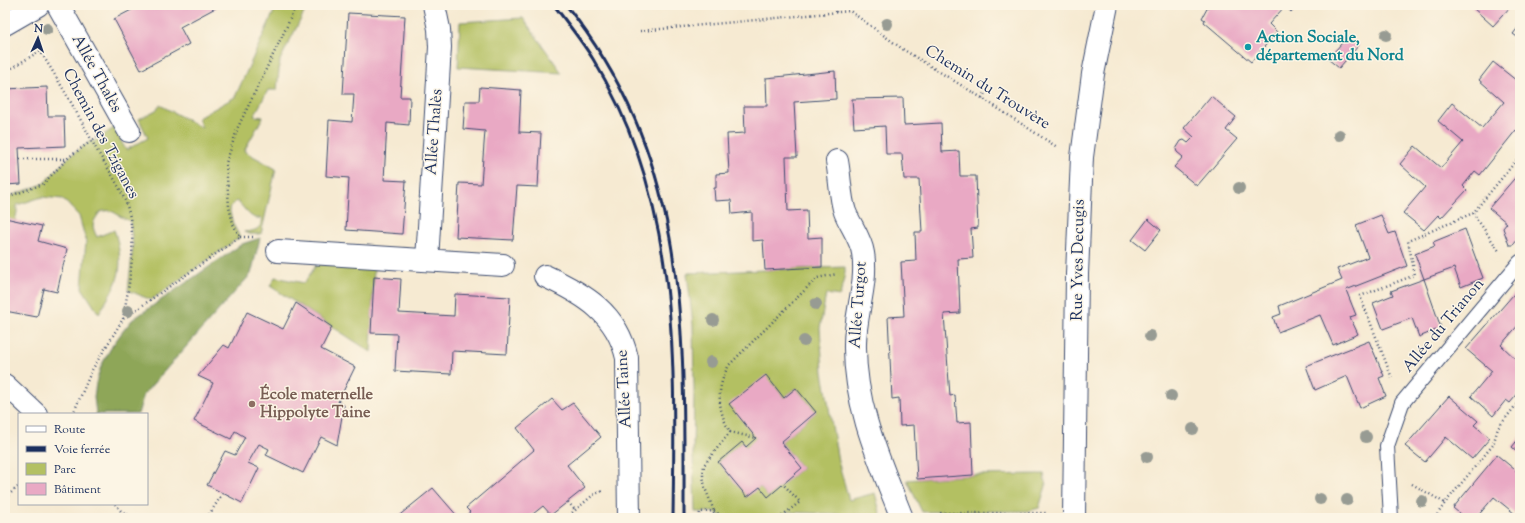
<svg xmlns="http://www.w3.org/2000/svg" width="1525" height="523" font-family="'Sorts Mill Goudy',serif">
<rect width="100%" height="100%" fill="#fcf5e5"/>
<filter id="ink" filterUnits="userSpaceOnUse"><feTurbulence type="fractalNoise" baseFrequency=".025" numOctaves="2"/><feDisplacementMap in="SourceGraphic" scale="8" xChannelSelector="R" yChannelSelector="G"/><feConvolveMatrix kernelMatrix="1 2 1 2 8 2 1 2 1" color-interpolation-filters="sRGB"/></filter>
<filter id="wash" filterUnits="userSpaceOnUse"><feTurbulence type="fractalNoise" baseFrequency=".012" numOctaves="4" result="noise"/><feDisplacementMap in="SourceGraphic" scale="16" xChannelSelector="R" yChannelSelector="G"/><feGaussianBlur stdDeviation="0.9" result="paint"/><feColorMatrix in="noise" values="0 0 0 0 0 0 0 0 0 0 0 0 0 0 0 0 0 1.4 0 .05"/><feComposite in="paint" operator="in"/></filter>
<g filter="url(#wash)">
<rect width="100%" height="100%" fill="#f6ead2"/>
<path fill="#b3c062" stroke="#677860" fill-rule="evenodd" d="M277,5H308L280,60L277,90H268L254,116L263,117L244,151L276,169L261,234H250L244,232C254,231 261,230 262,219C260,218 257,218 255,218C247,215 243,205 236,201L229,208L233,224L240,237L151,300L128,290L133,246L130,221C117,217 114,207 100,212C92,223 91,225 97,237L114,230C117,237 118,244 119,251C123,279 112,290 99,314L82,288L86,241L79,216L63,199L42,197L17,205V212L15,221L5,218V198L43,184L69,157L92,140L93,142L114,128L126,150L148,138L139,119L156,110L160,105L202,128L198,118L235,97Z
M523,18L562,73L458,67L460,22Z
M317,264L374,266L371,352L270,286L275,277L304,283Z
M845,267V273L840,296L826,294L820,328L823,372L838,461L849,500L875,493L881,516L787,512L779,518H725L714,512H695L693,456L694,392L693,325L687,273ZM766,376L784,398L796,388L816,412L781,442L802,468L768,497L760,487L747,496L718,462L742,442L746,447L756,438Z
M1044,474L1046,486L1039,508L1028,511L922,512L907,480L973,475Z"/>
<path fill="#8ea658" stroke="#546a5b" d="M260,238L251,274L144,394L138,414H96L94,397L96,383L101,366L112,346L123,331L132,320L242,244Z"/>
<g id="blocks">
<path fill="#e9a9c4" d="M141,5H221L180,27L189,44L141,70L114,19Z
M1209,5H1297L1291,12L1285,6L1269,24L1277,32L1251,62L1204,22L1205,20L1202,18Z
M1475,5H1512L1493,26L1473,8Z
M348,13L405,16L400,97H410L409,125L387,123L384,180L406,181L402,234L346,230L349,178L326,176L329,120L352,122L354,94H343Z
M1520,25V39L1513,34Z
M1348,36L1359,45L1339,68L1328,59Z
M1493,62L1517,81L1520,77V133L1516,130L1480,175L1475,171L1463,186L1467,190L1441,218L1438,215L1424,230L1403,213L1425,187L1400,164L1415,146L1441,168L1463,142L1438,121L1452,103L1482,128L1504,102L1479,80Z
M835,71L836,99L794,102L797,157H786L788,211L807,210L808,238L822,237V267L765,270L763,240L752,241V212L732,214L731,200L715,201L714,188H716V174L729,173L727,134L745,133L744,106H767L766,78Z
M47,87L48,116H64L65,146L19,148L21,184L5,185V89Z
M480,87L521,90L519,132L541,133L538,187L517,186L513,240L456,237L459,183L481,184L485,131L463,129L465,101H479Z
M1211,96L1236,117L1226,130L1237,139L1197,186L1174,167L1183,157L1177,152L1176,149L1181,141L1184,140L1188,143L1194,137L1184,128Z
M903,98L904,125L941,123L942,152L959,151L960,176H976L978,228L971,229L973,258L958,259L960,313L944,314L950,396L955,395L957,423L971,422L973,475L917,479L914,425L900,426L899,398L892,399L888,317L904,316L901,262L916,261L915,232H922L919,179H904L902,154H886L885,126L854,128L852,99Z
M1520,172V237L1513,245H1509L1503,228L1507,223L1489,208Z
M1381,215L1389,234L1395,232L1407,266L1346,290L1356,315L1350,317L1358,334L1333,345L1320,315L1278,332L1273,317L1281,314L1279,306L1342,280L1337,269L1368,257L1356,225Z
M5,218L42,226L38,241L67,249L57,292L44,289L37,317L5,311Z
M1148,219L1161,230L1145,250L1132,240Z
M1465,229L1483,278L1461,287L1454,268L1424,279L1415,254L1435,246L1433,242Z
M374,277L401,279L399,313L454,316L455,294L510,297L507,354L452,351L451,374L395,371L397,334L371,333Z
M1424,279L1441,328L1419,337L1412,318L1383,329L1373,303L1393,295L1391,291Z
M1520,287V323L1501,345L1520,363V391L1510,403L1506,400L1493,416L1471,396L1492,371L1466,349Z
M296,303L332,327L321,349L355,367L338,402L344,405L337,445L321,437L303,473L266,455L269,449L259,444L248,463L259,468L242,503L207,485L225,451L235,455L245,437L235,431L231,439L194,421L213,383L198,376L224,345L229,348L247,312L283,329Z
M1369,341L1384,376L1379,378L1386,396L1360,408L1347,376L1315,390L1306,366Z
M766,375L784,398L796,388L816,412L781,442L802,468L768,497L760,487L747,497L718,462L742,442L746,447L756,438L729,404Z
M1449,396L1478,421L1474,425L1490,438L1472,459L1446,437L1425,462L1405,446Z
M552,399L562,410L573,403L601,437L567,465L585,488L551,515L543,506L528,518H463L470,512L466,508L534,450L517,428Z
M1520,437V454L1512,447Z
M1497,455L1520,474V518L1494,497L1476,518H1465L1453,508Z
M433,488L459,518H396Z"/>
</g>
</g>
<g filter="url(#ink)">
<use href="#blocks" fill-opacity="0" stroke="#3c4b6f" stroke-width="1"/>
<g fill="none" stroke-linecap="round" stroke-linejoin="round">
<defs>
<path id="service" d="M1391,518L1387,446L1402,403L1520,262"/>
<path id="pedestrian" d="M5,384L37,414"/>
<path id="minor" d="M58,5L129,131
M5,24L38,5
M837,161C840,176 840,198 845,212C850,225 861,239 863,253C868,283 855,314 855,344C854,406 880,462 902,518
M278,251L503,265
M427,260L440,47L439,29L434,5
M545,276C584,294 617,313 627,358L629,518"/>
<path id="tertiary" d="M1074,518L1077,274L1082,157L1093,74L1107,5"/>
</defs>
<use href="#service" stroke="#3c4b6f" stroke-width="16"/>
<use href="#pedestrian" stroke="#3c4b6f" stroke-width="22"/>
<use href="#minor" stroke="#3c4b6f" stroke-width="24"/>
<use href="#tertiary" stroke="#3c4b6f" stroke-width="24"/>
<path stroke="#3c4b6f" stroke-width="2.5" stroke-dasharray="1 3" stroke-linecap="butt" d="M836,12L838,5
M640,31L850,11L904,50L982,98L1057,147
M5,72L40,51C59,81 77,112 93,143C105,166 123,188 129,213C137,248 129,284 123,319
M982,98L987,90L983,87
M20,159H67
M5,198L43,184L69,157L100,135
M1473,213L1499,251
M240,237H255
M1392,378L1360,296L1415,275L1408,241L1473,213L1520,156
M73,414L92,370L123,319L240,237L233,224L229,207L226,163L238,127L287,26L296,5
M730,432L756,438
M1412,484L1445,503
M5,498L19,486
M568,502L575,510
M115,504L121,511L133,518
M120,518L121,511
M207,518L223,493
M566,518L593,495L602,491
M699,518L700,512L714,511L725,518
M714,518V511L705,488L703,475L704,465L730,432C717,409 716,388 729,365L817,278L837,274
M779,518L800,502L783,484
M934,518L941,513H1048
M1435,518L1445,503L1493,445L1498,428L1520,400"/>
<use href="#service" stroke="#fff" stroke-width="14"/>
<use href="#pedestrian" stroke="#fff" stroke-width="20"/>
<use href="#minor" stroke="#fff" stroke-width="22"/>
<use href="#tertiary" stroke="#fff" stroke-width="22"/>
<path stroke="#1b2f5e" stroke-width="3" d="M554,5C567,23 581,40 593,59C680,201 675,358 673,518
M566,5C691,161 684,330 684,518"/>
</g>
<g fill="#979b93">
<circle cx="887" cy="24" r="6"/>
<circle cx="47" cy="29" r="6"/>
<circle cx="1386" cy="35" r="6"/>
<circle cx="1339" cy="135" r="6"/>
<circle cx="1239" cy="188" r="6"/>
<circle cx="816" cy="304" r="6"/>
<circle cx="128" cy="311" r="6"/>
<circle cx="713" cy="320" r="6"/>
<circle cx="1150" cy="336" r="6"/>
<circle cx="804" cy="341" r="6"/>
<circle cx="711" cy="362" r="6"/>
<circle cx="1171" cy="396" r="6"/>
<circle cx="1193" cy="429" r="6"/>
<circle cx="1366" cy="437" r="6"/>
<circle cx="1147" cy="457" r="6"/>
<circle cx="1320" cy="499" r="6"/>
<circle cx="1347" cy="500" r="6"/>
<circle cx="1422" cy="501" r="6"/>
</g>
</g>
<circle fill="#0f9aa8" stroke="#fcf5e5" stroke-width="1.5" cx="1248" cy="47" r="4"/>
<circle fill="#8d6e63" stroke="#fcf5e5" stroke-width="1.5" cx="252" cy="404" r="4"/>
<g text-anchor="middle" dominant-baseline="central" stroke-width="3" stroke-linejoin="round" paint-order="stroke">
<g font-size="16" font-weight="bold" fill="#0d838f" stroke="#fcf5e5" text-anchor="start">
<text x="1256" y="38">Action Sociale,<tspan x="1256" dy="18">département du Nord</tspan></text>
</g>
<g font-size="16" fill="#1b2f5e" stroke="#fcf5e5">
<text transform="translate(96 74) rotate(61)">Allée Thalès</text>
<text transform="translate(987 88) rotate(32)">Chemin du Trouvère</text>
<text transform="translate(435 132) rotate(-86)">Allée Thalès</text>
<text transform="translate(100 134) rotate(62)">Chemin des Tziganes</text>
<text transform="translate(1079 260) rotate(-89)">Rue Yves Decugis</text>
<text transform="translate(859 305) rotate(-86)">Allée Turgot</text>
<text transform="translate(1444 326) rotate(-50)">Allée du Trianon</text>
<text transform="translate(625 389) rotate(-93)">Allée Taine</text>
</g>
<g font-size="16" font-weight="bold" fill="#785e54" stroke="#fcf5e5" text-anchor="start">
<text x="260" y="395">École maternelle<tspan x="260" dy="18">Hippolyte Taine</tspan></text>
</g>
</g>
<rect width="1525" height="523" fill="none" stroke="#fcf5e5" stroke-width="20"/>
<rect x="18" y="413" width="130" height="92" fill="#fcf5e5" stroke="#a2a6af"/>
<rect x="26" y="426" width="20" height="6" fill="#ffffff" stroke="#a2a6af"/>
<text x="54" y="433" font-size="12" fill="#1b2f5e">Route</text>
<rect x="26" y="446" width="20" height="6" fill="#1b2f5e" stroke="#a2a6af"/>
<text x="54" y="453" font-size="12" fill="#1b2f5e">Voie ferrée</text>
<rect x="26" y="463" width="20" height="12" fill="#b3c062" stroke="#a2a6af"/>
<text x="54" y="473" font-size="12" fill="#1b2f5e">Parc</text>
<rect x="26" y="483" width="20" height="12" fill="#e9a9c4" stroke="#a2a6af"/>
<text x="54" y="493" font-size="12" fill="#1b2f5e">Bâtiment</text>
<g transform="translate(38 38) rotate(3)" stroke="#fcf5e5" stroke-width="3" paint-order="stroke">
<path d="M0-3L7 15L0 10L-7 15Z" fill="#1b2f5e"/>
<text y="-6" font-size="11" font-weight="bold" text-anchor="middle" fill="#1b2f5e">N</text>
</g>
</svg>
